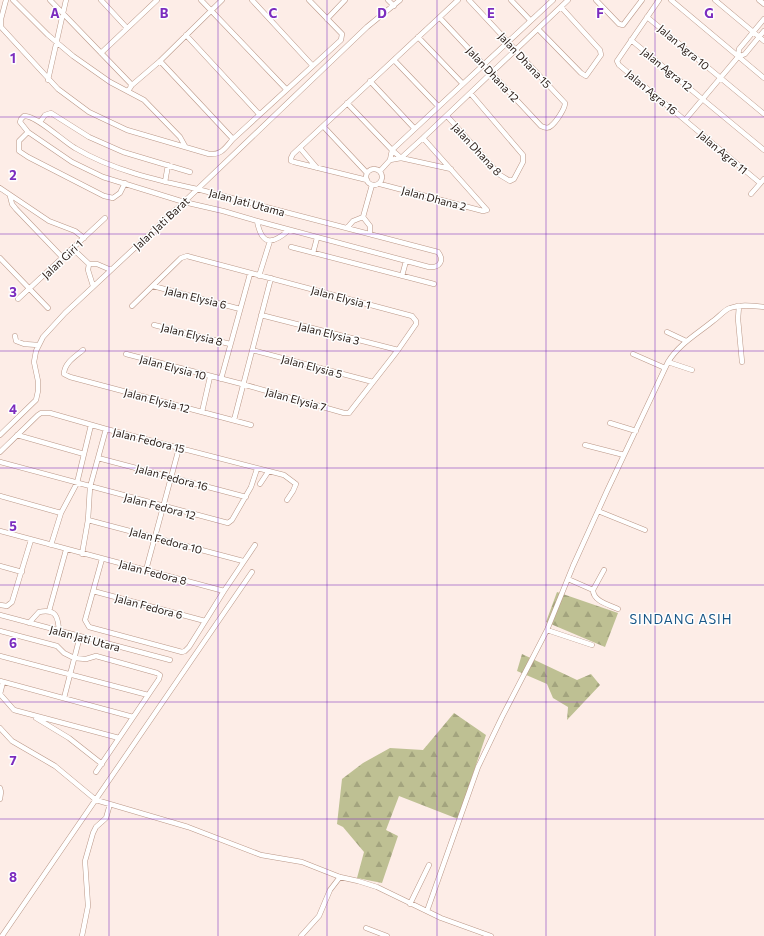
<svg xmlns="http://www.w3.org/2000/svg" width="764" height="936" font-family="Commissioner,sans-serif">
<defs>
<pattern id="forest-firs" width="22" height="20" patternUnits="userSpaceOnUse"><rect width="22" height="20" fill="#bec093"/><path d="M5 1l3.5 6h-7zM16 11l3.5 6h-7z" fill="#a3a47e"/></pattern>
</defs>
<rect width="100%" height="100%" fill="#fdede7"/>
<path fill="url(#forest-firs)" d="M557,592L618,613L605,647L546,622Z
M522,654L577,680L591,674L600,685L567,720L568,707L553,698L547,684L517,671Z
M454,713L486,735L458,819L399,796L386,830L398,836L382,883L357,878L364,852L343,827L337,824L342,779L363,763L390,748L423,750Z"/>
<g fill="none" stroke-linecap="round" stroke-linejoin="round">
<defs>
<path id="minor" d="M6,0L1,19V27L58,89L89,112L127,130L209,154C222,155 225,148 233,139L341,40L342,34L309,0
M13,0L48,35L73,56L110,82L144,100L180,137L185,146
M50,0L132,85
M101,0L127,28
M201,0L286,89
M252,0L312,65
M388,0L394,6
M511,0L530,20
M596,0L619,24L623,25L642,0
M659,0L617,61L619,65L760,183
M671,0L764,78
M715,0L764,41
M759,0L764,4
M647,17L764,114
M440,18L541,126C545,128 548,129 551,126C556,122 565,109 565,103L469,0
M327,19L345,0
M538,29L581,73L586,76L601,55L600,50L561,7
M186,35L259,114
M418,37L462,83
M631,40L764,150
M101,53L157,0
M738,57L739,49L764,19
M394,60L438,106
M160,61L233,139
M48,80L66,0
M370,81L414,128
M128,91L132,85L160,61L222,0
M347,103L392,150L401,158L451,169
M24,116C36,115 64,142 75,148C112,170 156,180 197,189L438,252C445,261 439,268 429,267L257,221L223,211L184,202L103,177L72,162L28,132L20,122L21,119Z
M447,116L500,175L510,181L514,179L523,162V155L471,94
M685,120L738,57L745,54L764,31
M40,122L45,115L51,113L89,137L123,152L190,172
M323,126L367,173
M28,132L19,141V151L28,157L104,196L113,198L120,193L125,183
M423,138L487,210
M300,148L317,168
M390,160L401,158L423,138L568,0
M366 177a8 8 0 1 1 16 0a8 8 0 1 1-16 0Z
M380,171L390,160L392,150L553,0
M367,180L294,162L291,161V158L293,154L458,0
M165,182L168,165
M380,184L483,211L487,210
M0,188L49,221L75,231L84,238
M751,194L764,179
M10,196L12,204L16,209L63,258
M363,217L372,185
M363,217L370,226V234
M257,221C262,247 273,244 289,230
M347,228L353,221L363,217
M291,247L434,284
M73,249L89,264
M313,253L317,238
M0,258L48,308
M259,276L270,241
M402,276L406,261
M93,286L88,270L89,264H97L111,270
M153,286L240,309
M18,299L105,218
M739,306L738,319L742,362
M261,315L398,350
M154,325L230,344
M667,332L686,341
M15,336L16,341L24,344L38,345
M83,350C76,356 64,363 64,374L70,377L251,425
M252,350L373,382
M126,354L242,384L344,413H349L398,350L416,324V321L412,316L187,256L181,258L132,306
M633,354L665,368
M668,362L692,370
M221,379L250,274
M202,412L210,377
M234,420L271,278
M610,423L636,431
M0,435L36,400L38,391V381L34,362L36,351L43,337L65,313L184,202L367,27L400,0
M17,435L84,454
M585,445L624,455
M0,452L38,415L41,413H50L106,429L284,475L296,484L293,491L287,500
M98,458L246,497
M0,462L228,523L232,520L251,487L257,469
M260,484L268,472
M0,496L61,513
M598,511L645,530
M88,520L243,561
M0,531L224,591
M51,545L61,513L77,483L91,425
M82,554L88,520L90,487L106,429
M102,559L85,620L89,627L182,652L185,651L189,647L224,591L255,545
M0,566L22,572
M146,570L179,448
M568,579L593,590C593,601 609,605 618,609
M593,590L604,570
M93,591L205,621
M0,605L7,606L12,602L31,540
M49,611L66,550
M0,615L170,660
M29,623L39,612C56,609 58,616 59,631
M547,630L592,645
M0,631L57,646L64,653L74,658L86,659L96,656L157,673L160,675L159,679L96,772
M0,656L148,695
M0,681L133,717
M3,682L0,694L14,710L119,738
M64,698L80,636
M36,718L69,738L102,764
M0,728L12,741L55,766L96,800L188,827L261,855L302,862L340,877L358,881L377,887L441,918L491,936
M0,788L1,792L0,799
M410,904L429,865
M427,911L478,767L502,717L547,630L573,566L607,491L668,362C679,344 697,334 713,321C719,317 724,310 730,308C741,304 753,306 764,307
M366,928L387,936
M2,936L252,572
M82,936L88,906L85,861L93,833L96,827L106,818L110,804
M301,936L319,916L330,890L340,877"/>
</defs>
<use href="#minor" stroke="#ba9787" stroke-width="5.5"/>
<use href="#minor" stroke="#fff" stroke-width="4.5"/>
</g>
<path fill="none" stroke="#7b2cbf" stroke-width="1" stroke-opacity="0.55" d="M109,0V936M218,0V936M327,0V936M437,0V936M546,0V936M655,0V936M0,117H764M0,234H764M0,351H764M0,468H764M0,585H764M0,702H764M0,819H764"/>
<g text-anchor="middle" dominant-baseline="central" stroke-width="3" stroke-linejoin="round" paint-order="stroke">
<g font-size="11" fill="#261913" stroke="#fefefe">
<text transform="translate(684 47) rotate(40)">Jalan Agra 10</text>
<text transform="translate(525 60) rotate(47)">Jalan Dhana 15</text>
<text transform="translate(667 69) rotate(39)">Jalan Agra 12</text>
<text transform="translate(493 74) rotate(47)">Jalan Dhana 12</text>
<text transform="translate(652 92) rotate(40)">Jalan Agra 16</text>
<text transform="translate(477 149) rotate(47)">Jalan Dhana 8</text>
<text transform="translate(723 152) rotate(40)">Jalan Agra 11</text>
<text transform="translate(434 198) rotate(15)">Jalan Dhana 2</text>
<text transform="translate(247 202) rotate(15)">Jalan Jati Utama</text>
<text transform="translate(161 223) rotate(-43)">Jalan Jati Barat</text>
<text transform="translate(62 259) rotate(-43)">Jalan Giri 1</text>
<text transform="translate(196 297) rotate(14)">Jalan Elysia 6</text>
<text transform="translate(341 297) rotate(15)">Jalan Elysia 1</text>
<text transform="translate(329 333) rotate(14)">Jalan Elysia 3</text>
<text transform="translate(192 334) rotate(14)">Jalan Elysia 8</text>
<text transform="translate(312 366) rotate(15)">Jalan Elysia 5</text>
<text transform="translate(173 367) rotate(15)">Jalan Elysia 10</text>
<text transform="translate(296 399) rotate(15)">Jalan Elysia 7</text>
<text transform="translate(157 400) rotate(15)">Jalan Elysia 12</text>
<text transform="translate(149 440) rotate(14)">Jalan Fedora 15</text>
<text transform="translate(172 477) rotate(15)">Jalan Fedora 16</text>
<text transform="translate(160 506) rotate(15)">Jalan Fedora 12</text>
<text transform="translate(166 540) rotate(15)">Jalan Fedora 10</text>
<text transform="translate(153 572) rotate(15)">Jalan Fedora 8</text>
<text transform="translate(149 606) rotate(15)">Jalan Fedora 6</text>
<text transform="translate(85 638) rotate(15)">Jalan Jati Utara</text>
</g>
<g font-size="13" letter-spacing="1" fill="#195787" stroke="#fefefe">
<text x="681" y="619">SINDANG ASIH</text>
</g>
</g>
<g font-size="13" text-anchor="middle" font-weight="bold" fill="#7b2cbf" stroke="#fefefe" stroke-width="3" stroke-linejoin="round" paint-order="stroke">
<text x="55" y="18">A</text>
<text x="164" y="18">B</text>
<text x="273" y="18">C</text>
<text x="382" y="18">D</text>
<text x="491" y="18">E</text>
<text x="600" y="18">F</text>
<text x="709" y="18">G</text>
<text x="13" y="63">1</text>
<text x="13" y="180">2</text>
<text x="13" y="297">3</text>
<text x="13" y="414">4</text>
<text x="13" y="531">5</text>
<text x="13" y="648">6</text>
<text x="13" y="765">7</text>
<text x="13" y="882">8</text>
</g>
</svg>
